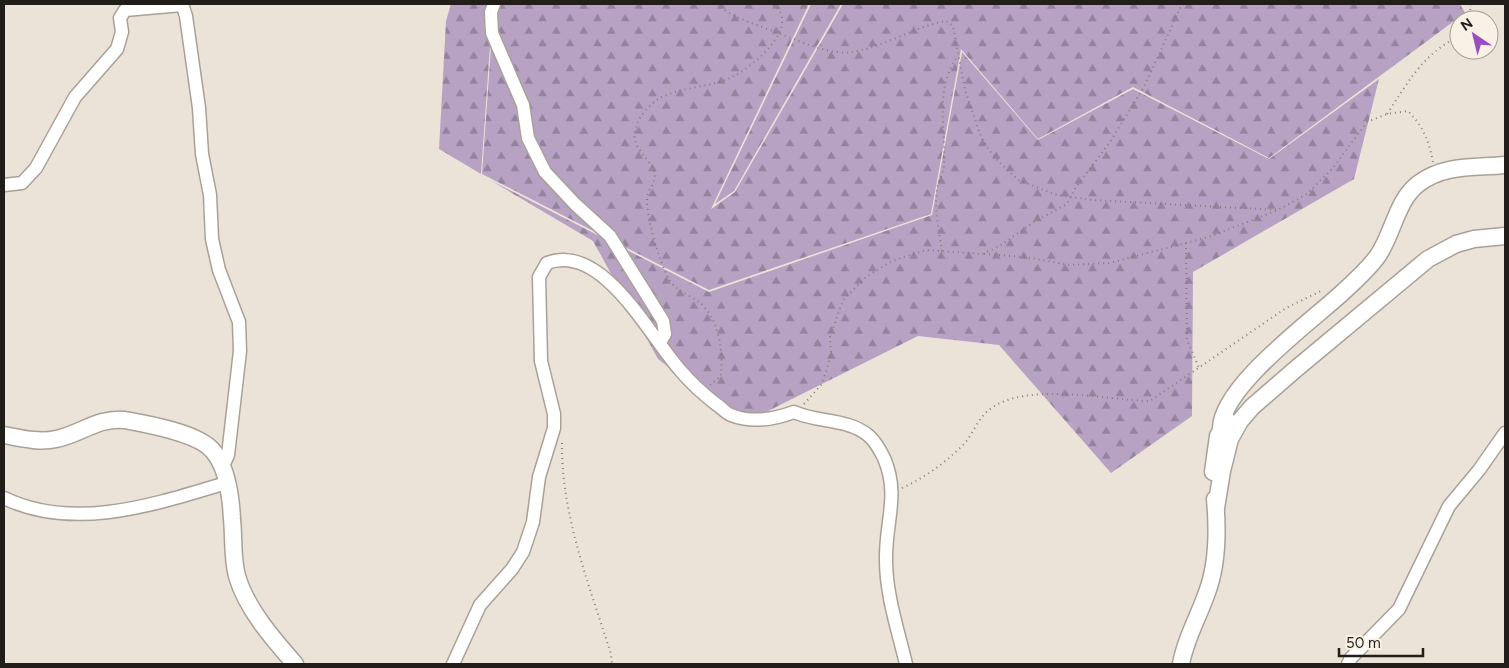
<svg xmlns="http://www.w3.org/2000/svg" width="1509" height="668" font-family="Figtree,sans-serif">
<defs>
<pattern id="forest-firs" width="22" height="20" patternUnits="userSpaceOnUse" patternTransform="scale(1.25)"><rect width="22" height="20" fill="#b7a2c4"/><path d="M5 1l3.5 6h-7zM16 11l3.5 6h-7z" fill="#94839e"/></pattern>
</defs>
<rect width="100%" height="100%" fill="#ece3d8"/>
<path fill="url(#forest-firs)" d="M451,4H493L481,174L439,149L446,21Z
M494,4H809L711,209L735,192L843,4H1460L1465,13L1269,158L1133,87L1038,139L961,49L931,214L709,290L482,174Z
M811,4H841L734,191L715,204Z
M962,52L1038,140L1133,89L1269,159L1379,79L1354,179L1193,272L1192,416L1111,473L999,345L918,336L742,424L658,359L593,241L490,180L709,292L932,215Z"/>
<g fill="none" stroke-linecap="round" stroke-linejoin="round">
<defs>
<path id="minor" d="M182,4L186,16L199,108L202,154L210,195L212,239L219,270L239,322L240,351L228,455L222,468
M494,4L491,12L492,33L523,105L528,138L545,172L575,204L610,236L663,321L665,334L660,342
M4,185L22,183L36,168L75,97L117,49L122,32L120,18L125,10L182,5
M4,498C74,532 156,504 226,483
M453,664L480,605L512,569L523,552L533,522L539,477L554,428V414L541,361L539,277L547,263C603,242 650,337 680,370C691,383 703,394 716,404C721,407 726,413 731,415C751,423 775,419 794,412C818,423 848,418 869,436C876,442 880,450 884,458C900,495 885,523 886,560C886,595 898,630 906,664
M1348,664L1351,658L1399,609L1449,506L1479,470L1505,433"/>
<path id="tertiary" d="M1221,428C1222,386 1312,321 1343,292C1354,282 1368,269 1377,257C1393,235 1396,201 1418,184C1444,164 1475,168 1505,165
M4,435C20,438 40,443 56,439C81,434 98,417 125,420C147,424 199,433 213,451C227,467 231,499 232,519C234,538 232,558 237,576C246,608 273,639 295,664
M1213,472L1218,436L1227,420
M1216,508L1222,471L1230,439L1240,421L1252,407L1297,368L1428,259L1456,244L1474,239L1505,236
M1181,664C1185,640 1198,618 1206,595C1218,565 1218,531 1215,499"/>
</defs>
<use href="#minor" stroke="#a9a197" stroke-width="15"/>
<use href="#tertiary" stroke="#a9a197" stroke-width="19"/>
<path stroke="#847e77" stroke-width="2" stroke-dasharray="1 4" stroke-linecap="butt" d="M4,4H5
M717,4C732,18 756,24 775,32C796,39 814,49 837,52C867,57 913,26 946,21L953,26L965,90L980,134L986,146L997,160L1018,180L1057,195L1093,200L1278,210
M1469,20L1471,4
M1387,114C1409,81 1422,55 1459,36
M1186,243L1187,340L1199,368
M942,251C939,231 934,210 937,190C938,181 944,173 944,164C946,128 934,88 958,56
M984,254L1025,257L1069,265L1109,263L1209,237L1278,210L1307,194L1333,168L1367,122L1387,114L1408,111C1423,126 1429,141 1433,162
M710,385L721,376C723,352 720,319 699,302C689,295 675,290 669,279C659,262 647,219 647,199C647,189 658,182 654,171C649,157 629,147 636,127C638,117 651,103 660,98C682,86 713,88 736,75C755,64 803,25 772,4
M804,404L821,385L826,372L831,354L830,337L843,300L866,277L892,261L926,250L982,254L998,247L1034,222L1067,204L1076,187L1110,142L1144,87L1182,4
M562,443C561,515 590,587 611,654L612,664
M902,488C926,477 945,463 964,444C973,434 978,418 989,410C1024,381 1107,400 1150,401L1286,308L1323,290"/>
<use href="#minor" stroke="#fff" stroke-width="12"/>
<use href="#tertiary" stroke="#fff" stroke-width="16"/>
</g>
<rect width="1509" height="668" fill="none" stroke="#211e1a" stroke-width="10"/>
<g transform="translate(1474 35) rotate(325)"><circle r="24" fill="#f9f1e6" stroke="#a39d94"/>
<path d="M0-4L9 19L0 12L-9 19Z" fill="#994ec0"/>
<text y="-8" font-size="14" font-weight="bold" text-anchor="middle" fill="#211e1a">N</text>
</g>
<path d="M1339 648v8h84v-8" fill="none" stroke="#211e1a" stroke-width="2.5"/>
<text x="1346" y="648" font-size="15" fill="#211e1a" stroke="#f9f1e6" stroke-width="4" paint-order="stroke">50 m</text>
</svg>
